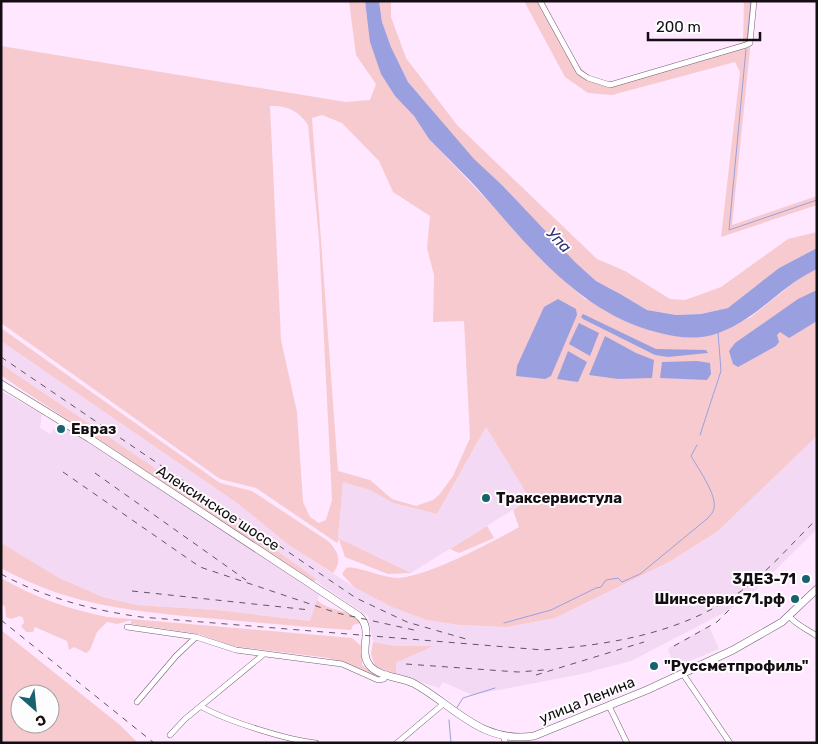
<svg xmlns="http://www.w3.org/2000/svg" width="818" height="744" font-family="Rubik,sans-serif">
<rect width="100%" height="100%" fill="#fee7ff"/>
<path fill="#f4d9f5" d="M1,341L237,503L290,546L354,587L427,620L460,625L508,627L555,618L571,610L671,561L718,531L817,436V529L754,591L729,610L631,661L582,674L472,695L443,682L439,688L396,674V663L432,646H396L373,642L368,616L330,591L276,550L1,364Z
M1,391L42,414L40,428L50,434L58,424L90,441L319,595L311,621L217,610L136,605L103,597L59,578L15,553L1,543Z
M486,427L530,499L411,573L338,538L343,482L370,490L393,503L437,514Z
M709,626L719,649L675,667L668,650L670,647Z"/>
<path fill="#f7cacf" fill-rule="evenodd" d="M349,1H365L367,17L395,96L414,116L429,139L559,276L585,299L711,335L751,317L802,276L817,269V436L718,531L671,561L555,618L508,627L459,625L427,620L392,607L354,587L342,574L346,568C356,565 382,578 398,578C427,577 493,542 519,527L513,510L530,499L486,427L437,514L393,503L370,490L343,482L338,538L411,573L388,574L345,557L339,539L337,543L256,488L220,479L1,323V46L346,102L370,100L376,84L356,55ZM270,106C287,105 299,111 308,125L319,239L332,500L326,520L319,523L310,517L303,502L297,412L281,340ZM322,115L342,123L379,161L393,192L430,216L427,248L434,275L433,322L464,321L470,438L453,476L439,495L433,500L416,506L392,499L370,480L338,471L312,118Z
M379,1H391V17L406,58L457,125L597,259L625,271L670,299L685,300L721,287L788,239L817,232V248L779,268L729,308L701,314L676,315L647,310L622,295L596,281L575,262L502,185L474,160L408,82L391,47L382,22Z
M524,1H544C555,22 571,63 590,76C599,82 610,81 621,81L743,42L744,1H755L732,225L817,196V205L721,237L740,72L735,62L612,95L588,93L565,77Z
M1,328L220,483L252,491L328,541C339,552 342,561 333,573L290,546L237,503L1,341Z
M1,364L276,550L316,579L314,582L18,387L1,375Z
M487,526L494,538L459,553L450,549Z
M1,543L59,578L103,597L136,605L217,610L310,621L317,600C330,613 348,607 360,623L353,625L351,630C306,627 262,623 218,619C140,612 71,607 1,568Z
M1,578C36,598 68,609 107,617L352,638L362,647V665L376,676L329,658L232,646L199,634L131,624V620L117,624L107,622L97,632L90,650L86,653L74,647L69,650L67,641L35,627L33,632H26L21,626L24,623L23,618L20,616L11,619L6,617L5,607L1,603Z
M1,630L120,725L138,743H1ZM20,694H50V724H20Z
M373,642L396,646H433L396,663V674L375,666L371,654Z"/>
<path fill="#9aa0df" d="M365,1H379L382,22L391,47L408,82L474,159L502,185L575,262L596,281L622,295L647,310L676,315L701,314L728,308L779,268L817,248V269C778,287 756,322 712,335C693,340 675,337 656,332C582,313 532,251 484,196C467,176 447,158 429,139L414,116L395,96L381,74L370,42Z
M817,290V321L789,338L780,332L777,335L779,342L776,346L738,367L733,364L729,351L735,343L798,299Z
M558,299L576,309L577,315L551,376L545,379L516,376L517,366L544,307Z
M583,314L656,349L706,350L708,353L668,357L655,355L583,319L581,317Z
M579,323L599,333L590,356L569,344Z
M605,336L636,353L654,360L652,378L618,379L589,375Z
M568,351L587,362L578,382L557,379Z
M697,361L710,363L711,374L707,380L660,378L662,362Z"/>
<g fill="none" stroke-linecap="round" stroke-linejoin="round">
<path stroke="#9aa0df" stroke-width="1" d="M747,41L751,1
M746,49L729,230L817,200
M700,435L721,371L718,332
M504,623L551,610L596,588L601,587L606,580L618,578L622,582L640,574L708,518C710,515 714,512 714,508C717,495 698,468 691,456L697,445
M456,709L463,698L495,688
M449,720L451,743"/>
<defs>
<path id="minor" d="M540,1L579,72L588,78L610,85L746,45L750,43L754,1
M789,616C796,625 807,629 817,636
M127,627L196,637L236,650L342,664L378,680L384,679L387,674
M683,674L730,743
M137,702L176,656L196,637
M609,706L627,743
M202,707C227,721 287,740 316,743
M170,735L185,719L264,654
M504,739L506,743
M397,743L442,705"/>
<path id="major" d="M1,384L89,438L359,616C375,631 357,651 370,666C380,677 400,677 413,683C454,705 480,744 534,736L647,690L733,650L782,622L817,589"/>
</defs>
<use href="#minor" stroke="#746175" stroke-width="6"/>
<use href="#major" stroke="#746175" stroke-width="8"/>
<use href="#minor" stroke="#fff" stroke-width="5"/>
<use href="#major" stroke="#fff" stroke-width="7"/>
<path stroke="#615562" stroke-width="1" stroke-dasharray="6 6" stroke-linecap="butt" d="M1,357L356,598L407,622L466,639
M63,472L200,567L337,613L414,630
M95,473L246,580
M1,574C45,598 92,610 141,617L543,650C616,644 688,632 748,586C773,566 794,541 817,519
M132,591L310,610
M1,620L154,743
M674,646L717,622L746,593
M406,664L518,672L544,670
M536,675L644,642"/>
</g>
<g fill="#18626f" stroke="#fdfdfd" stroke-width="2">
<circle cx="61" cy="429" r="5"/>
<circle cx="486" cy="498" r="5"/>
<circle cx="806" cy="579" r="5"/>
<circle cx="795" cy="599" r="5"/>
<circle cx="654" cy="666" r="5"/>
</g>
<g text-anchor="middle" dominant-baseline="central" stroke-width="4" stroke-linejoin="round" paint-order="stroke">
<g font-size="15" font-weight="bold" fill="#140d14" stroke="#fdfdfd" text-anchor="start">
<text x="71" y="429">Евраз</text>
<text x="496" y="498">Траксервистула</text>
<text x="796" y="579" text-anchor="end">3ДЕЗ-71</text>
<text x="785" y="599" text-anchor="end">Шинсервис71.рф</text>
<text x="664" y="666">"Руссметпрофиль"</text>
</g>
<g font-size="15" fill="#140d14" stroke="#fdfdfd">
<text transform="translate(218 508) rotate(33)">Алексинское шоссе</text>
<text transform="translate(587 700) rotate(-22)">улица Ленина</text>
</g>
<g font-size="16" font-style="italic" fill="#323079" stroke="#fdfdfd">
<text transform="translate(559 240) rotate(46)">Упа</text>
</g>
</g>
<rect width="818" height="744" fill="none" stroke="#140d14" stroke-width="5"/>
<g transform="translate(35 709) rotate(153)"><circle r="24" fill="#fdfdfd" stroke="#a09da0"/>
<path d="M0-4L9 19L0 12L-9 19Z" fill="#18626f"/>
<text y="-8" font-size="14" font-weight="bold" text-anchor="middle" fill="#140d14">С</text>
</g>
<path d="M648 32v8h112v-8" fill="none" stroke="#140d14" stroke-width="2.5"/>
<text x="656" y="32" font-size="15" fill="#140d14" stroke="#fdfdfd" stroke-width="4" paint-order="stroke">200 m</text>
</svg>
